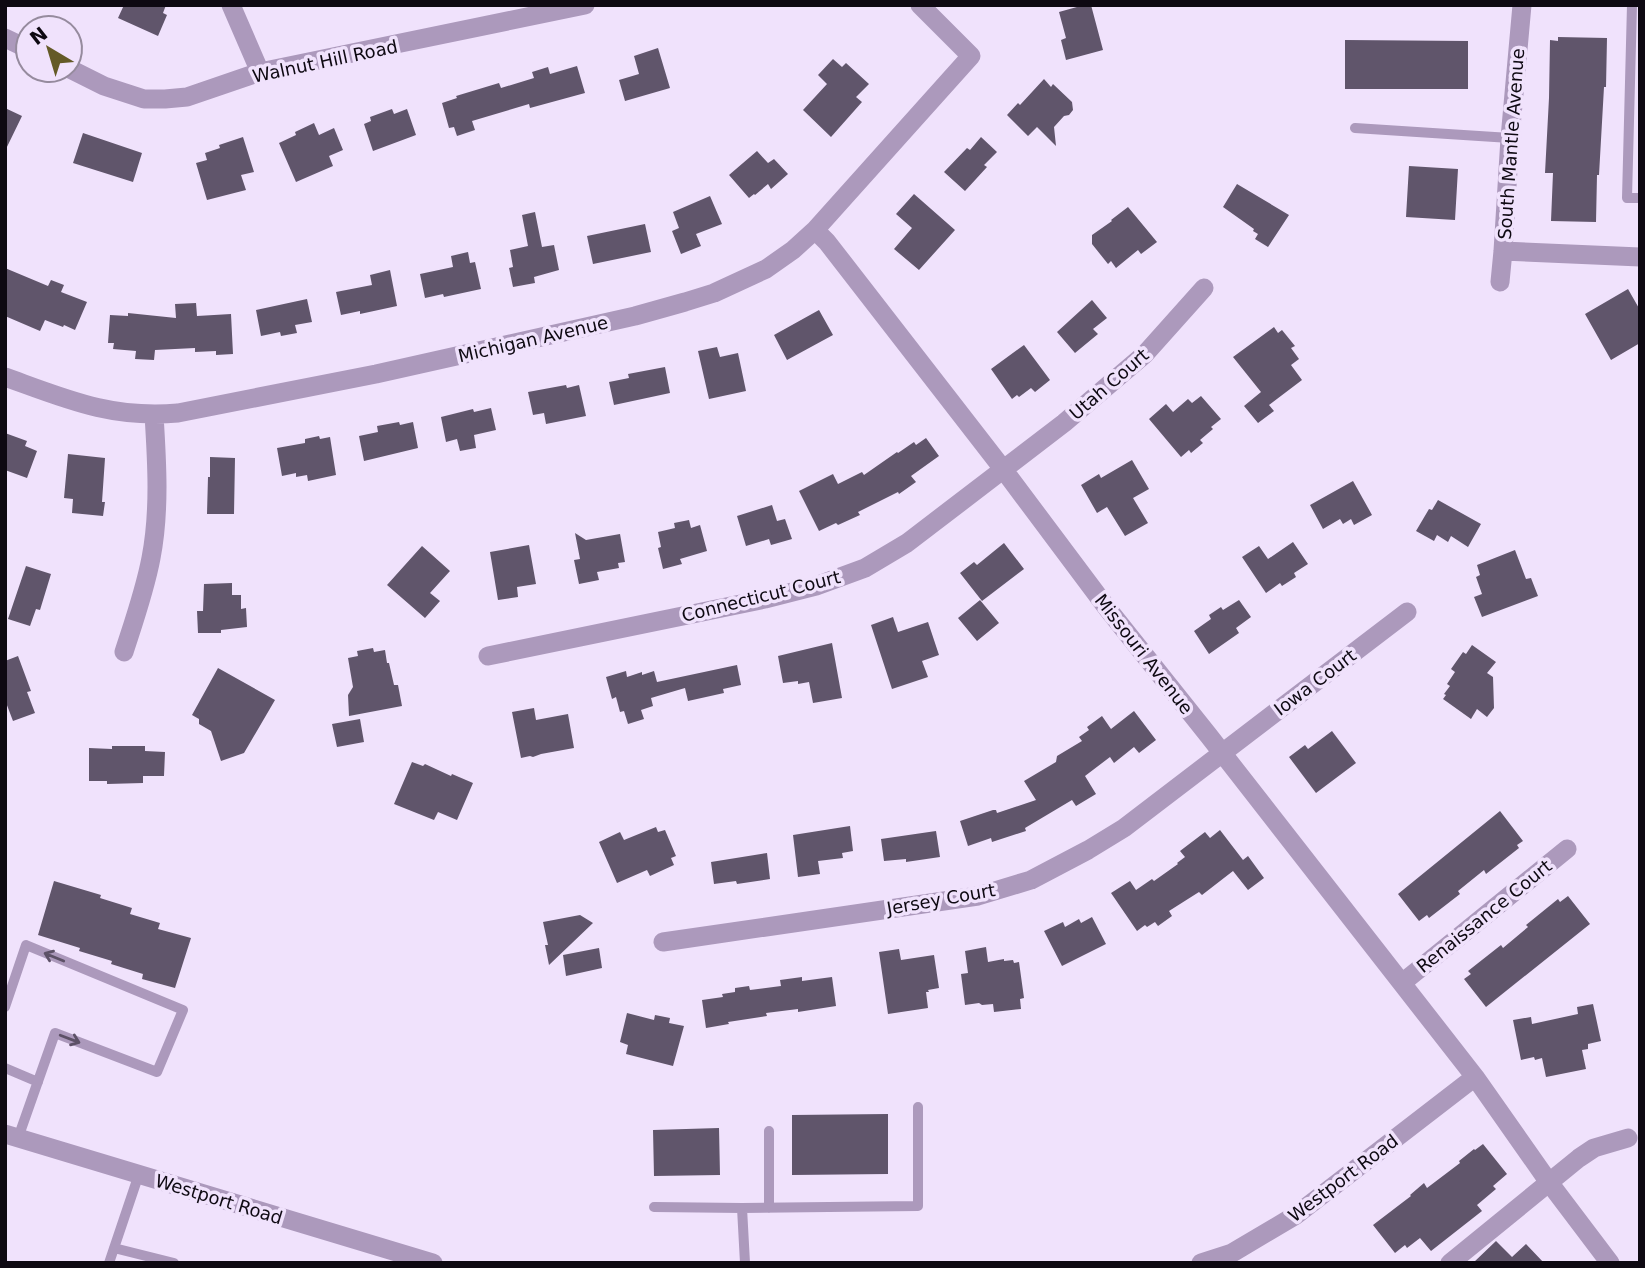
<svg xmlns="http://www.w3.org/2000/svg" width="1645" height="1268" font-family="'DejaVu Sans',sans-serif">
<rect width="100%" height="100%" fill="#f0e2fc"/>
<path fill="#60556b" d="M124,5H166L163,13L167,15L158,36L118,18Z
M1084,5H1091L1103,50L1066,60L1061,40L1066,38L1059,12Z
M1558,37L1607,38L1606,87H1604L1599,175H1597L1596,222L1551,221L1553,173H1545L1549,98L1550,40L1558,41Z
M1345,40L1468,41V89H1345Z
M658,48L670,88L625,101L619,80L639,74L634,56Z
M833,59L842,67L846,63L869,84L856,97L862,102L831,137L803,110L827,84L818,75Z
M577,66L585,93L530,108L529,104L472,121L475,130L457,136L454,127L449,128L442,103L457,98L456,96L499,83L501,88L534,78L532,72L548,67L550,74Z
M1044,79L1051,87L1053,84L1072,102L1073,110L1069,115L1064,116L1054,127L1056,146L1037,127L1028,136L1007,115L1018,103L1020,105Z
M5,108L22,116L5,151Z
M392,109L394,114L407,109L416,135L373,151L364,124L371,121L370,117Z
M314,123L319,135L334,128L343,150L329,156L333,166L296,182L279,143L296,135L295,132Z
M83,133L142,153L133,182L73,163Z
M243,137L254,172L241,175L246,190L207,200L196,163L207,160L205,153L220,148L219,145Z
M981,137L997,152L984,165L987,167L965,191L944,172L967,148L970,150Z
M757,151L768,163L774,159L788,174L771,189L768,184L755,195L754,194L749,198L729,175Z
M1409,166L1458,169L1455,220L1406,217Z
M1237,184L1289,215L1268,247L1255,239L1258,234L1253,231L1254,229L1223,207Z
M914,194L955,230L919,270L894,249L912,228L896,214Z
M710,196L722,224L696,234L701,246L681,254L672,231L679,228L673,212Z
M1128,207L1157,242L1141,254L1138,250L1116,268L1111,261L1108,264L1092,244V235L1112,221L1111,220Z
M535,212L542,247L554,245L559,270L534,277L535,283L513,287L509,268L513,267L510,250L528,246L522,215Z
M645,224L651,252L593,264L587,236Z
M468,252L470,263L475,262L481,289L444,297L443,294L425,298L420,274L453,267L451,256Z
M5,268L48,286L51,280L64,285L61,292L87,302L75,330L64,325L63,327L45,320L40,331L5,316Z
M390,270L397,306L360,314V311L341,315L336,292L372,285L370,275Z
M1628,289L1640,310V343L1611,360L1585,314Z
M307,299L312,322L295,325L297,333L281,336L280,332L261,336L256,310Z
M1092,300L1107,318L1093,329L1098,334L1075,353L1057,332Z
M196,303L197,316L231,314L233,354L216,355V351L195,352V348L155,350L154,360L135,359L136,351L113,349L114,343H108L110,315L128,316V313L176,318L175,304Z
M819,310L833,335L787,360L774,335Z
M1274,327L1278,333L1282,330L1295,346L1291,348L1299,359L1291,365L1302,380L1269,405L1274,411L1258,423L1244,406L1261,392L1233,357Z
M1024,345L1050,380L1035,392L1031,388L1019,397L1017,395L1012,399L991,369Z
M717,347L720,357L738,353L746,391L709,399L698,351Z
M665,367L670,393L614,405L609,382L629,378L628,374Z
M566,385L567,388L579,385L586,416L546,424L544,413L533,415L528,392Z
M1201,396L1221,419L1211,427L1213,429L1200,440L1203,443L1191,453L1189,450L1181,457L1149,419L1166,404L1173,412L1188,399L1192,403Z
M491,408L496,430L474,435L476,448L460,451L457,439L446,442L441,417L473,409L474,412Z
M399,422L400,425L413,422L418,448L364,461L359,436L378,432L377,426Z
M5,433L27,441L25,446L37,451L27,478L5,470Z
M319,436L320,439L330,437L336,475L308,481L307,475L296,477V473L282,476L277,448L305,443V439Z
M926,438L939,456L911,476L916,482L899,494L898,492L858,512L860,515L838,525L836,523L819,531L799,491L833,474L838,484L862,472L864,475L897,452L898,453L914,442L916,445Z
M68,454L105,458L102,502H105L103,516L72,513L73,499L64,498Z
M210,457L235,458L234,514H207L208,477H210Z
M1132,460L1149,489L1133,498L1148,523L1125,536L1107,507L1097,513L1081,485L1099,474L1101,478Z
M1353,481L1372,515L1354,525L1351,519L1343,524L1340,519L1323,529L1310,505Z
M1438,500L1481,524L1468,547L1451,536L1448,542L1437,535L1434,541L1416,531L1429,509L1432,510Z
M772,505L777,521L785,519L792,539L771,545L769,539L746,546L737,516Z
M689,520L691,528L700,525L707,551L680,559L682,564L663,569L658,548L661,547L658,532L675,528L674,523Z
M575,533L586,540L620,534L625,562L618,563L619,568L597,572L599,580L579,584L574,560L580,559Z
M1293,542L1308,564L1294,573L1296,577L1282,586L1280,583L1266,593L1242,557L1259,546L1268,559Z
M1004,543L1024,569L982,601L960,573L974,562L977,565Z
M529,545L536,584L517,587L518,597L498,600L490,552Z
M422,546L450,571L430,593L440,601L425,618L387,585Z
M1515,550L1526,579L1531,578L1538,596L1482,617L1474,597L1482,594L1476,577L1480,575L1477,565Z
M26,566L51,574L40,610L36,609L30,626L8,619Z
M232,583V595H241V609L246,608L247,627L221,630V633H198L197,611H203L204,584Z
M980,600L999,623L977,641L958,618Z
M1239,600L1251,617L1236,628L1239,633L1209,654L1194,631L1211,619L1209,615L1221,607L1223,610Z
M893,617L898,632L928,622L939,655L922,661L928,677L892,689L871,625Z
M832,643L842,698L813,703L809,682L798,684V681L783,683L778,656Z
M1472,645L1496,662L1487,673L1493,677L1494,708L1487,717L1477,709L1471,719L1443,699L1446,695L1444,694L1450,686L1447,684L1455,672L1451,669L1463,652L1466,654Z
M373,648L374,652L385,650L387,663H389L394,685H398L402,706L349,716L348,695L353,687L348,658L358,656L357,651Z
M18,656L31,691L27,692L35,713L13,721L5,700V661Z
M737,665L741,685L723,689L724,693L688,701L685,688L651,698L653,706L641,710L644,719L628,724L624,711L620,712L616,697L612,699L606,677L626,671L627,677L642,672V675L654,671L657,682Z
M218,668L275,700L244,753L221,761L211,731L199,724V719L192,715Z
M534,708L536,720L568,714L574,748L541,754L533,757L530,756L521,758L512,712Z
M1134,711L1156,740L1139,753L1134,747L1114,763L1110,757L1085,776L1096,794L1076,806L1072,800L1025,828L1026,831L992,842L991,838L968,846L960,821L993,810H996L997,813L1036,800L1024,781L1056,762L1057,756L1082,741L1079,737L1089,730L1087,727L1102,716L1111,729Z
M360,719L364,742L337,747L332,724Z
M1332,731L1356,763L1316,793L1289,757L1305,745L1308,749Z
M112,746H145V751L165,752L164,776H143V783L107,784V781H89V748L112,749Z
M412,762L423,766L425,764L451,776L452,774L473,783L457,820L438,812L434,820L394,804Z
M1500,811L1523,841L1517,845L1519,848L1486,874L1484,870L1458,891L1460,894L1429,918L1427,915L1419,921L1398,894Z
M850,826L853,851L842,853L843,858L818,861L820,874L798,877L793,835Z
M656,827L658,832L665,830L676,856L671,858L674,865L650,876L647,870L617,883L599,842L620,832L624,840Z
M1220,830L1243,860L1248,856L1264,878L1248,890L1233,871L1202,895L1199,892L1169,911L1172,916L1158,926L1155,922L1147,927L1145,925L1137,931L1111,893L1130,881L1136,890L1152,879L1154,881L1178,864L1177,863L1185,857L1180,851L1205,832L1210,838Z
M936,831L940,857L906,862V859L884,861L881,839Z
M767,853L770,879L737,884L736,881L714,884L711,862Z
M54,881L101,895L100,898L132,908L130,914L160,923L158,929L191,938L175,988L142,979L143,974L111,964L112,961L79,951L80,948L38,935Z
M1568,896L1590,924L1486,1007L1464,979L1471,974L1468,971L1501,945L1503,948L1528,927L1526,925L1558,899L1560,902Z
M580,915L593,923L549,965L545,945H548L543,922Z
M1092,917L1106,944L1062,966L1044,931L1063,922L1065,927L1079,919L1081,923Z
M986,947L988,962L1004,959V961L1013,960L1014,963L1019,962L1024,998L1020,999L1021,1009L994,1012L993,1004L982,1005L979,1003L965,1005L961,974L968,973L965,951Z
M599,948L602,968L566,976L563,955Z
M899,949L901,960L934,955L939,988L928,990L929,992H926L928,1008L888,1014L879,952Z
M802,977V981L832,977L836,1006L798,1012V1009L766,1013L767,1016L728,1022L729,1024L706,1028L702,1000L723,997L722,994L735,992V988L749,986L750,990L781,986L780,980Z
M1593,1004L1601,1041L1588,1044V1049L1582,1050L1586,1069L1546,1077L1542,1058L1535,1060L1534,1057L1521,1060L1513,1020L1531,1017L1532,1024L1578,1014L1577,1007Z
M627,1013L654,1020L655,1015L670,1018L669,1023L684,1026L673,1066L626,1054L628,1045L620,1042Z
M888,1114V1174L792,1175V1115Z
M719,1128L720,1175L654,1176L653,1130Z
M1483,1144L1507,1174L1493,1186L1496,1189L1477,1205L1482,1211L1431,1251L1420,1238L1407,1248L1405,1245L1395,1253L1373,1225L1411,1196L1410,1195L1424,1183L1427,1188L1460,1163L1459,1161L1474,1149L1475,1150Z
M1496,1241L1512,1257L1526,1244L1544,1263H1473Z"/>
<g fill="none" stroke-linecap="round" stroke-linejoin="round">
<path stroke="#ac99bc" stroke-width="10" d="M1632,5L1627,198H1640
M1355,128L1510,138
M5,1007L26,945L183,1010L157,1072L55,1033L18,1138
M5,1068L38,1082
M654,1207L742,1208
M769,1208V1131
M114,1248L174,1263
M109,1263L139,1174
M745,1263L742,1208L918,1206V1107"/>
<path stroke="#ac99bc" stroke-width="19" d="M231,5L260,72
M5,38L28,49
M70,69L104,86L144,99H165L187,97L260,72L585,5
M815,230L827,242L1003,469L1107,608L1209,736L1475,1077L1548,1181L1610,1263
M1503,251L1640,257
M1500,282L1503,251L1510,138L1522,5
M5,377C66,399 111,419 178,413L376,374L635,316L685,302L714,293L766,269L793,250L815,230L971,56L920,5
M124,652C134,621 145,590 151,558C160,512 157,462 154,415
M488,656L765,599L816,586L865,568L907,543L1064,423L1145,354L1204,288
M663,942L978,896L1031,880L1088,850L1124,828L1407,612
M1402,983L1567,849
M5,1134L433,1263
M1201,1263L1232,1253L1296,1215L1475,1077
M1450,1263L1579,1158L1594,1148L1628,1138"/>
</g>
<defs><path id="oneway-shaft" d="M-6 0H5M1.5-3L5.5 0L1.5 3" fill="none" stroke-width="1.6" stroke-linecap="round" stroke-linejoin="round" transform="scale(1.75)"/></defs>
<g stroke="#5d5167">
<use href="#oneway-shaft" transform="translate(54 957) rotate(-158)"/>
<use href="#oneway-shaft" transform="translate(70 1039) rotate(21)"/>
</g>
<g text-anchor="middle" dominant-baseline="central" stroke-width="7" stroke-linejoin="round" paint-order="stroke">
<g font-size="18" fill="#0e0912" stroke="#f0e2fc">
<text transform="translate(325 61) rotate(-12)">Walnut Hill Road</text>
<text transform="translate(1511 144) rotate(-86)">South Mantle Avenue</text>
<text transform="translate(533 339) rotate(-13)">Michigan Avenue</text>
<text transform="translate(1109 384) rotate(-41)">Utah Court</text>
<text transform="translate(761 596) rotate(-14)">Connecticut Court</text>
<text transform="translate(1144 654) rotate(52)">Missouri Avenue</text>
<text transform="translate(1315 682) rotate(-37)">Iowa Court</text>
<text transform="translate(941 899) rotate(-10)">Jersey Court</text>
<text transform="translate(1484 916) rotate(-39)">Renaissance Court</text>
<text transform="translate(1343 1178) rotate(-37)">Westport Road</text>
<text transform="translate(219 1199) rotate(17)">Westport Road</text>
</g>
</g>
<rect width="1645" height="1268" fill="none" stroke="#0e0912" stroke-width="14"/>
<g transform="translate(49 49) rotate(322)"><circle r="33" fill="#f0e2fc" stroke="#968b9e" stroke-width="2"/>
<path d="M0-5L12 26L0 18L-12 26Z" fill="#645a27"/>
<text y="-10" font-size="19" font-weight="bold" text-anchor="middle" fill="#0e0912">N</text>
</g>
</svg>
